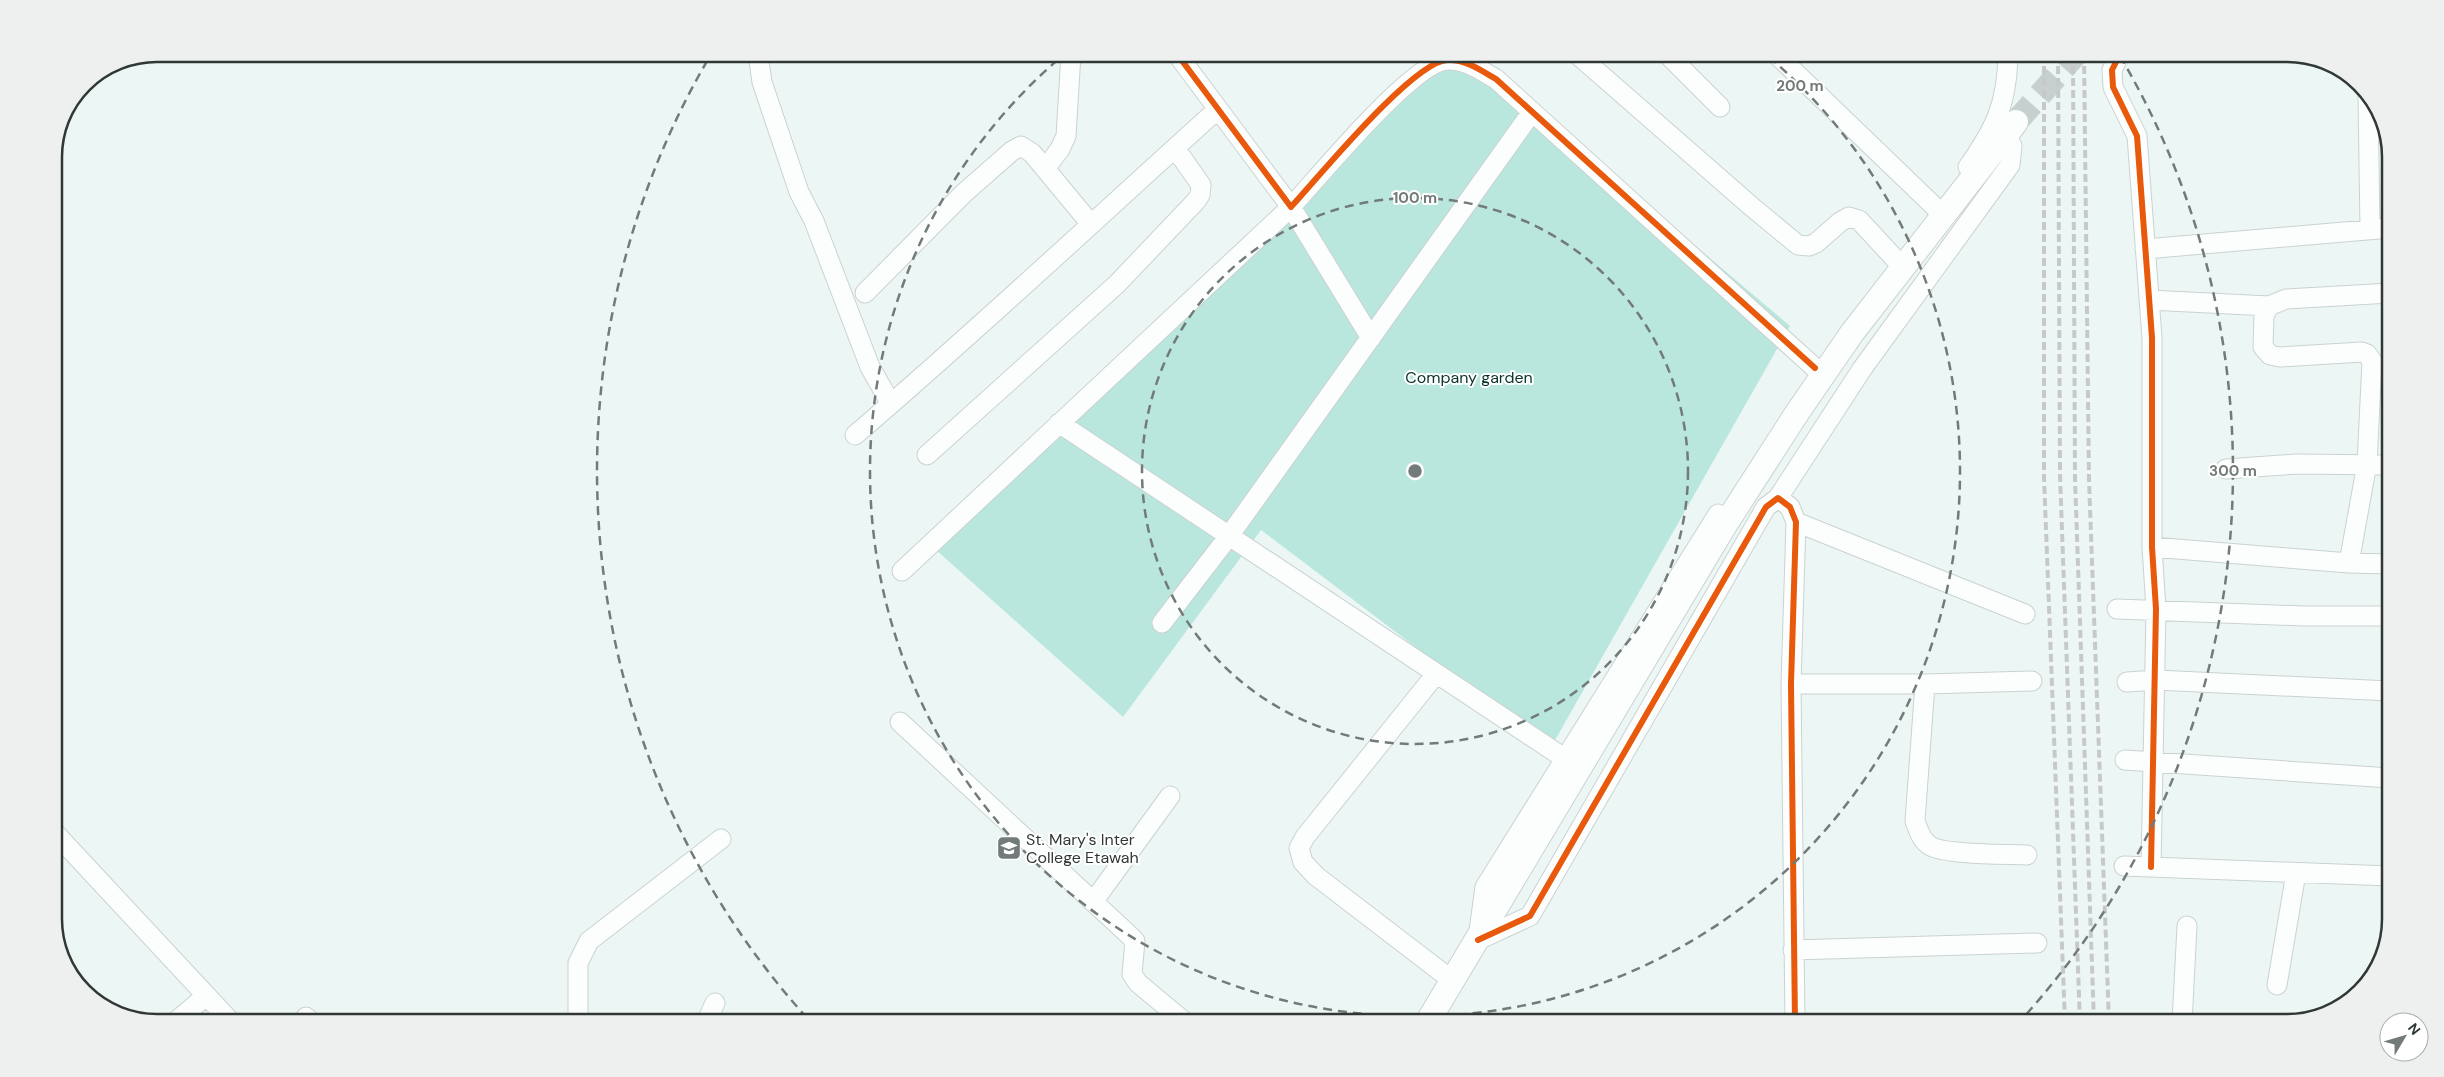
<svg xmlns="http://www.w3.org/2000/svg" width="2444" height="1077" font-family="'DM Sans',sans-serif">
<rect width="100%" height="100%" fill="#ecf7f5"/>
<path fill="#b9e7dd" d="M1440,54H1469L1790,326L1550,749L1261,530L1123,717L936,550Z"/>
<g fill="none" stroke-linecap="round" stroke-linejoin="round">
<path stroke="#c6d1cf" stroke-width="24" stroke-dasharray="24 12" stroke-linecap="butt" d="M2016,122L2076,54"/>
<defs>
<path id="minor" d="M758,54L762,82L799,192L814,221L870,367L891,404
M1177,54L1291,207C1317,179 1414,60 1448,60C1465,59 1482,71 1496,79L1815,368
M1577,54L1752,207L1798,245L1809,246L1816,243L1840,222L1849,217L1859,220L1897,261
M1667,54L1720,107
M1776,54L1938,210
M2120,54L2112,70L2113,87L2137,136L2152,338V547L2156,609L2151,867
M2368,96L2370,229
M1968,167C1996,127 2007,104 2008,54
M1045,169L1060,149L1066,136L1071,54
M2145,249L2390,228
M865,293L964,193L1012,151L1021,146L1032,153L1090,223
M2149,300L2269,306
M1059,423L1564,758
M855,435C979,329 1097,218 1218,109
M927,455L1117,284L1196,201L1200,195L1201,185L1175,148
M2226,469L2297,464L2390,465
M1778,498L1862,369L2010,165L2012,146L2007,135
M1796,522L2025,614
M2152,547L2349,563L2390,564
M2349,563L2367,464L2372,361L2367,354L2362,352L2280,357L2270,355L2263,347L2264,316L2269,306L2286,299L2390,293
M902,571L1291,207L1371,338
M2117,609L2303,616H2390
M1162,623L1229,536L1532,112
M1436,674L1305,837L1299,848L1303,862L1316,876L1453,981
M2127,682L2156,680L2390,691
M1791,684H1925L2032,681
M1925,684L1915,821C1918,829 1921,840 1929,845C1941,855 2008,854 2027,855
M900,722L1128,934L1135,941L1132,974L1138,983L1186,1023
M2125,760L2390,778
M54,832L232,1023
M2124,866L2390,876
M1093,902L1170,796
M1479,931L1485,887L1718,514
M1478,940L1530,916L1766,507L1778,498L1790,507L1796,522L1791,684L1795,1023
M1793,950L2037,943
M2277,985L2296,873
M306,1017L312,1023
M174,1023L206,996
M578,1023V963L589,941L721,839
M706,1023L715,1003
M2182,1023L2187,926"/>
<path id="major" d="M1427,1023L1723,528L1797,413L1852,333L2016,122"/>
</defs>
<use href="#minor" stroke="#cad2d1" stroke-width="21"/>
<use href="#major" stroke="#cad2d1" stroke-width="26"/>
<use href="#minor" stroke="#fcfefe" stroke-width="19"/>
<use href="#major" stroke="#fcfefe" stroke-width="24"/>
<path stroke="#c7c9c9" stroke-width="4" stroke-dasharray="8 4" stroke-linecap="butt" d="M2044,54V477L2065,1023
M2058,54L2060,475L2080,1023
M2073,54L2075,479L2094,1023
M2084,54L2089,480L2109,1023"/>
<defs>
<path id="cycleway" d="M1177,54L1291,207C1317,179 1414,60 1448,60C1465,59 1482,71 1496,79L1815,368
M2120,54L2112,70L2113,87L2137,136L2152,338V547L2156,609L2151,867
M1478,940L1530,916L1766,507L1778,498L1790,507L1796,522L1791,684L1795,1023"/>
</defs>
<use href="#cycleway" stroke="#fff" stroke-width="9"/>
<use href="#cycleway" stroke="#e8590c" stroke-width="6"/>
</g>
<g fill="none" stroke="#727b79" stroke-width="2.5" stroke-dasharray="9 6">
<circle cx="1415" cy="471" r="273"/>
<path d="M1769 57A545 545 0 1 1 1061 57"/>
<path d="M807 1018A818 818 0 0 1 710 56M2120 56A818 818 0 0 1 2023 1018"/>
</g>
<defs>
<symbol id="school-square" viewBox="-11 -11 22 22"><rect x="-9" y="-9" width="18" height="18" rx="4" fill="#727b79" stroke="#fff"/><path d="M0-5L7-2L0 1L-7-2ZM-4 1L0 2.5L4 1V4Q0 6-4 4Z" fill="#fff"/></symbol>
</defs>
<g fill-rule="evenodd">
<use href="#school-square" x="995" y="834" width="28" height="28"/>
</g>
<g text-anchor="middle" dominant-baseline="central" stroke-width="4" stroke-linejoin="round" paint-order="stroke">
<g font-size="16" fill="#09322b" stroke="#fff">
<text x="1469" y="377">Company garden</text>
</g>
<g font-size="16" fill="#303836" stroke="#fff" text-anchor="start">
<text x="1026" y="839">St. Mary's Inter<tspan x="1026" dy="18">College Etawah</tspan></text>
</g>
</g>
<path d="M0 0H2444V1077H0ZM157 62H2287A95 95 0 0 1 2382 157V919A95 95 0 0 1 2287 1014H157A95 95 0 0 1 62 919V157A95 95 0 0 1 157 62Z" fill="#eeefef" fill-rule="evenodd"/>
<path fill="none" stroke="#303836" stroke-width="2.5" d="M157 62H2287A95 95 0 0 1 2382 157V919A95 95 0 0 1 2287 1014H157A95 95 0 0 1 62 919V157A95 95 0 0 1 157 62Z"/>
<circle cx="1415" cy="471" r="8" fill="#727b79" stroke="#fff" stroke-width="2.5"/>
<g font-size="15" text-anchor="middle" font-weight="bold" fill="#727b79" stroke="#fff" stroke-width="4" stroke-linejoin="round" paint-order="stroke">
<text x="1800" y="91">200 m</text>
<text x="1415" y="203">100 m</text>
<text x="2233" y="476">300 m</text>
</g>
<g transform="translate(2404 1037) rotate(52)"><circle r="24" fill="#ffffff" stroke="#acafaf"/>
<path d="M0-4L9 19L0 12L-9 19Z" fill="#727b79"/>
<text y="-8" font-size="14" font-weight="bold" text-anchor="middle" fill="#303836">N</text>
</g>
</svg>
